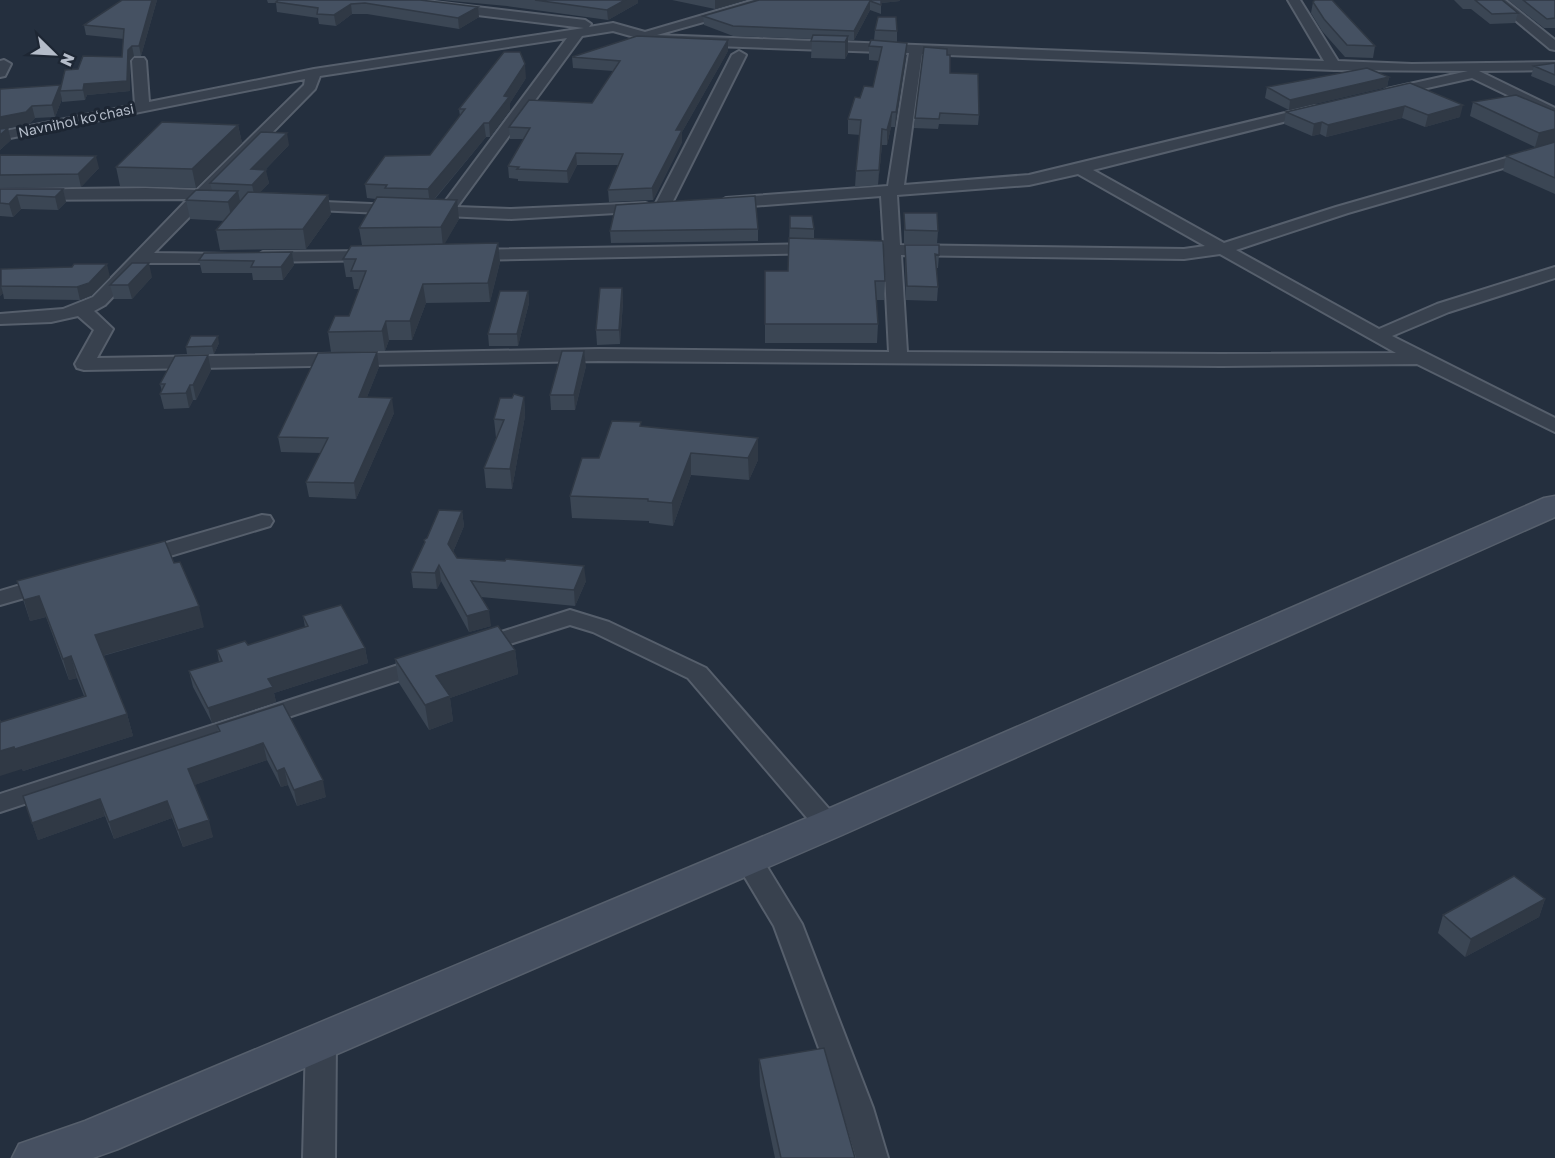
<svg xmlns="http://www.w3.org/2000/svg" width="1555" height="1158" font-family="'Golos Text',sans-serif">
<rect width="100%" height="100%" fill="#242f3e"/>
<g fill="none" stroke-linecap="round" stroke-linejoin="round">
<defs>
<path id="street" d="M381,0H418L585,20L591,24L589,27L613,23L645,32L754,0H774L772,3L657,35L1324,61L1288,0H1300L1338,61L1412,64L1555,62V70L1479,71L1555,108V118L1472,78L1387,97L1380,93L1387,89L1468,71L1334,70L922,54L904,185L1029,175L1314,106L1319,107L1321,110L1319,113L1093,170L1224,243L1336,207L1555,144V153L1348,213L1236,250L1379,329L1437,304L1555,267V278L1449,312L1392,336L1555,418V432L1417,364L1221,366L599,361L84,370L77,368L75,364L94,330L78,316L51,322L0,324V314L63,309L93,297L188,199L0,200V190L146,188L197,190L304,85L305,79L0,140V132L135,105L132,61L134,58H144L146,61L149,102L314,69L584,28L387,4ZM613,31L659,44L909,53L888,186L726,198L718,203L726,208L881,196L884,244H854L846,249L854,254H884L889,352L599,349L97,358L113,329L94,311L105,305L145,263H236L238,259L230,254L154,253L315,89L320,76L567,38L441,207L301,201L295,203L293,206L295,209L511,219L651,211L653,208L651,205L645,203L511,209L457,207L582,36ZM1078,174L1205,246L1184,249L900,245L897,195L1029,185ZM1220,254L1396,353L1221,354L907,352L901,255L1184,259Z
M1491,0H1505L1555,40V50L1550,49Z
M739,51L746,55L670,207L668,210H656L654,207L732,55Z
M4,60L11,64L5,76L0,77V61Z
M818,244L826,249L824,253L470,260L462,255L470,250Z
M374,251L380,252L382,256L380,260L263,262L255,257L263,252Z
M262,515L270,516L273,521L270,526L140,565L132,563L129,558L132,553Z
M51,576L59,578L62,583L59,588L0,605V591Z
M570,610L609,622L706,668L837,818L841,825L837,832L828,834L819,832L688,678L593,632L570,625L478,654L470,652L466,647L470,642Z
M426,656L434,659L438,664L434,669L0,812V794Z
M748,849L758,852L802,924L873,1108L888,1158H856L841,1108L774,926L734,859L738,852Z
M321,1029L332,1032L336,1041L335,1158H303L306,1041L310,1032Z"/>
<path id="secondary" d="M1555,496V517L842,835L118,1149L93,1158H12L19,1144L85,1121L814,815L1544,498Z"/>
</defs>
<use href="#street" stroke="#565f6c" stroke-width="4"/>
<use href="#secondary" stroke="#565f6c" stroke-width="3"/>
<use href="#street" fill="#38414e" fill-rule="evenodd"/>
<use href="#secondary" fill="#465061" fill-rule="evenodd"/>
</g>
<path fill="#3b4654" d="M122,0H157L141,56H134L130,60V91L87,95L85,100L62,102V99L55,117L35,118L29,124L8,128L11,140L0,150V89L61,88L78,69L122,57L124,39L86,35L84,25Z
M267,0H420L479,17L459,29L367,14H352L336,26L319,24L318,18L277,12L276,3H268Z
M441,0H638V3L608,20L507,6Z
M672,0H746L715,9Z
M759,0L900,1L881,3V14L870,10L854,40H848V53L845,59L811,58L812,39L733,36L704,25L703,16Z
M1454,0H1502L1518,13L1515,23L1490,24L1471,9H1463Z
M1508,0H1555V28H1544Z
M1313,2L1375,46L1373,58L1345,57L1322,31L1311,13Z
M875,30L897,31V42L906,56L895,127H891L887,145H882L878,185L855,187L856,171L860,135L848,134V119L860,98L873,87L879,61L869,60V46L874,40Z
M728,51L682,132V142L653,200L609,202L608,190L618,165H577L568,183L518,181V179L509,178L508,166L524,139H510L509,127L592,103L613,71L573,68L572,57Z
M947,55L950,73L979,115L978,125L939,124L938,129L914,128L915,118Z
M1555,63V86L1531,76L1534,66Z
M1389,77L1387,87L1289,110L1265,98L1267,87Z
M526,78L510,103V110L490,137H486L435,199L459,219L444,244L498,243L500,262L490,302L426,303L412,340H389L385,351L331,352L328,332L349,316L359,289H354L352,277H346L343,259L362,245L359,228L376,199L367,198L365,184L430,155L460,116L459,109Z
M1410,83L1460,117L1425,127L1402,118L1326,137L1320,134L1312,136L1284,124L1286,112Z
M1473,102L1555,111V194L1503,171L1506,156L1550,144L1535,147L1470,116Z
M238,125L242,143L196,188L120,186L116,167Z
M289,145L265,170L269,183L260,192L328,195L331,214L306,249L220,250L216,230L224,221L190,219L186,200L212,190L210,183Z
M0,155L99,168L81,187L0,188Z
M0,189H63L66,202L58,210L21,209L13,217L0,216Z
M904,213L938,231L937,244H904Z
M790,216L814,229V239L885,281L884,300H876L878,324L877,343H765V271H788Z
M758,229V241L611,243L610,231Z
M905,245L939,255L938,268H936L938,287L937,301L906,300L905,258Z
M292,252L294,265L283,280H253L252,273H202L199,260Z
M110,277L92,295L80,300L4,299L3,293L0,296L1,278Z
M152,277L132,299H114L110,285Z
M622,288L623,302L620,344L597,345L596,330Z
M528,291L529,303L518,346H489L488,334Z
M219,343L214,354H187L186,347Z
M208,355L211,370L196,400H193L189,408L164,409L160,394L162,391L160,384Z
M586,366L575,410H551L550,395Z
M379,367L367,397L394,413L356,499L309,497L306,482L321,453L281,452L278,437Z
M524,397L525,416L512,489L486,488L484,468L496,438L494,419L512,398Z
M641,426L758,460L749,480L691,475L673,526L649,523V521L572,518L570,496L599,458Z
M462,511L464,526L453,552L457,558L586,581L575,606L481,597L491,626L469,632L441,581L437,589L413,588L411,572L424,543V540Z
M17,581L204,627L103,656L127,714L133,736L23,771L1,722L84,696L77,678L69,680L46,617L30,621Z
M303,616L365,648L368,663L274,693L276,702L212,723L193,687L189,671L219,662L217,650L248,645L305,627Z
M515,650L518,674L450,698L453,721L429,730L399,683L395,659Z
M283,704L326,797L297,806L288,785L281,787L267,760L194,785L213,837L183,847L172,818L114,839L105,816L38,840L23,796L218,732L217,725Z
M1545,899L1539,917L1465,957L1438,933L1443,915Z
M759,1059L855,1158H775L760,1086Z"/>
<path fill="#303945" d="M152,0H157L141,56L139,46Z
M625,0H638V3L608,20L607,10Z
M715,0H746L715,9Z
M881,0H900V1L881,3Z
M870,1V10L854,40V31Z
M351,4L352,14L336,26L334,15Z
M478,7L479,17L459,29L458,18Z
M848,36V53L845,59V42Z
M728,40V51L682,132V142L653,200L652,188L676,130Z
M907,43L906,56L895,127L896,112Z
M132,46L134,56L130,60V91L87,95L85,100L83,90L84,84L127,81L128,50Z
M525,64L526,78L510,103V110L490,137L489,123L504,96Z
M1389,77L1387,87L1289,110L1290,100Z
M60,85L61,91H60L62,99L55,117L52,105Z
M1463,105L1460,117L1425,127L1428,115Z
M32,106L35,118L29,124L8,128L11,140L0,150V117Z
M1405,106L1402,118L1326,137L1328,125Z
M892,112L891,127L887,145V130Z
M1322,122L1320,134L1312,136L1314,124Z
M484,123L486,137L430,204L428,189Z
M238,125L242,143L196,188L192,169Z
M882,129V145L878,185L879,170Z
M1555,129V143L1535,147L1539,133Z
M287,133L289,145L253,182L251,169Z
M576,153L577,165L568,183L567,171Z
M96,156L99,168L81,187L78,174Z
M266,170L269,183L255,198L252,185Z
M63,189L66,202L58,210L55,197Z
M238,191L242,211L232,221L228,202Z
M17,195L21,209L13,217L9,204Z
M328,195L331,214L306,249L303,229Z
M457,200L459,219L443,247L441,227Z
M498,243L500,262L490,302L488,283Z
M292,252L294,265L283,280L281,267Z
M149,263L152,277L132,299L128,285Z
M107,264L110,277L92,295L80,300L77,287Z
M1,279V286L3,293L0,296Z
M423,284L426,303L412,340L410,321Z
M622,288L623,302L620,344L619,330Z
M528,291L529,303L518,346L517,334Z
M386,321L389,340L385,351L382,331Z
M218,336L219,343L214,354L212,346Z
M584,351L586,366L575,410L574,395Z
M377,352L379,367L361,412L359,397Z
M208,355L211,370L196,400L193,385Z
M190,385L193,400L189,408L186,393Z
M524,397L525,416L512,489L510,469Z
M392,398L394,413L356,499L354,483Z
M758,438V460L749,480L748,458Z
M691,453V475L673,526L672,503Z
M462,511L464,526L450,559L448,544Z
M439,565L441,581L437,589L435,573Z
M584,566L586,581L575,606L574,590Z
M39,596L46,617L30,621L24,600Z
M199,606L204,627L101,656L95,635Z
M489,610L491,626L469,632L467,616Z
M365,648L368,663L274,693L276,702L212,723L208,708L268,679Z
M515,650L518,674L450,698L453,721L429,730L425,705L436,676Z
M71,656L77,678L69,680L63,659Z
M127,714L133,736L23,771L22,769L0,776V751Z
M263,743L267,760L192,786L188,769Z
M284,768L288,785L281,787L277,771Z
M323,780L326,797L297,806L294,790Z
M100,799L105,816L38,840L32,823Z
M167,801L172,818L114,839L109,822Z
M209,820L213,837L183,847L178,830Z
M1545,899L1539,917L1465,957L1471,939Z"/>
<path fill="#455162" stroke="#303945" stroke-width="1.5" d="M122,0H152L139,46H132L128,50L127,81L84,84L83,90L60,91L65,70L78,69L83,56L122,57L124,29L84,25Z
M278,0H420L478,7L458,18L365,3L351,4L334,15L317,14L318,8L276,2Z
M535,0H625L607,10Z
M759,0H881V5L870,1L854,31L733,26L703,16Z
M1315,0H1332L1375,46L1347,45L1324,19L1313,2Z
M1475,0H1502L1518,13L1492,14Z
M1523,0H1555V18L1547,19Z
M878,17H896L897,31L875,30Z
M813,35L848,36L845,42L811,41Z
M637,36L728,40L676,130H682L652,188L608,190L623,154L576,153L567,171L517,169L519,167L508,166L530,128L509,127L529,100L592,103L620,61L572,57Z
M871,40L907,43L896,112H892L887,130L882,129L879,170L856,171L861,120L848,119L855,97L860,98L864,86L873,87L882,47L869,46Z
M924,47L947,49V55H950V73L978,74L979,115L940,113L939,119L915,118Z
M504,52H520L525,64L504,96L509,97L489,123H484L428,189L385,188L387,185L365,184L385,156L430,155L465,109H459Z
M1555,63V75L1534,66Z
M1367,68L1389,77L1290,100L1267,87Z
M1410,83L1463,105L1428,115L1405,106L1328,125L1322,122L1314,124L1286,112Z
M60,85L52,105L32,106L26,112L0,117V89Z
M1516,95L1555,111V129L1539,133L1473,102Z
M162,122L238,125L192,169L116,167Z
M8,128L0,135V129Z
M261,132L287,133L251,169L266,170L252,185L210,183Z
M1555,142V178L1506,156Z
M0,155L96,156L78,174L0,175Z
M0,189H63L55,197L17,195L9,204L0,203Z
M196,190L238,191L228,202L186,200Z
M248,192L328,195L303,229L216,230Z
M755,196L758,229L610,231L616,205Z
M377,197L457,200L441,227L359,228Z
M904,213H937L938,231L905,230Z
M790,216H812L814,229L790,228Z
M789,238L883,241L885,281H875L878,324H765V271H788Z
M498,243L488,283L423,284L410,321H386L382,331L328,332L335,316H349L366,271H351L356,259H343L351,246Z
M905,245H939V255L935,254L938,287L907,286Z
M292,252L281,267H251L254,261L199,260L204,253Z
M132,263H149L128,285H110Z
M74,264H107L89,283L77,287L1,286V269L72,267Z
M600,288H622L619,330H596Z
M500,291H528L517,334H488Z
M191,336H218L212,346L186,347Z
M562,351H584L574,395H550Z
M377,352L359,397L392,398L354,483L306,482L328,438L278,437L318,353Z
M208,355L193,385H190L186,393L160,394L165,384H160L175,356Z
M514,394L524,397L510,469L484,468L504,420L494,419L500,398H512Z
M612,421L641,422L640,426L758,438L748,458L691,453L672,503L648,501V499L570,496L582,458H599Z
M439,510L462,511L448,544L457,558L505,561L506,559L584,566L574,590L471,581L489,610L467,616L439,565L435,573L411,572L425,542L424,540L427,538Z
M165,541L174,563L180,562L199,606L95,635L127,714L15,749L14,747L0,751V720L1,722L86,696L71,656L63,659L39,596L24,600L17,581Z
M341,605L365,648L268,679L273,687L208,708L189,671L222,661L217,650L245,641L248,645L308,626L303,616Z
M498,626L515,650L436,676L450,696L425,705L395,659Z
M283,704L323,780L294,790L284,768L277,771L263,743L188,769L209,820L178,830L167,801L109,822L100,799L32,823L23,796L220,731L217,725Z
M1514,876L1545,899L1471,939L1443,915Z
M824,1048L855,1158H781L759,1059Z"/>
<g text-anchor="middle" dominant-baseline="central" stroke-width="6" stroke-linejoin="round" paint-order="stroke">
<g font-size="14" fill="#b4bcc9" stroke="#1d2633">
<text transform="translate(76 120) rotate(-12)">Navnihol koʻchasi</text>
</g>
</g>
<g transform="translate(54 54) rotate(114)" stroke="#1d2633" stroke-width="4.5" paint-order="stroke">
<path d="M0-4.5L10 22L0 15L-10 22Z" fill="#b4bcc9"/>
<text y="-9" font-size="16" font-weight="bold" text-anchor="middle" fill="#b4bcc9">N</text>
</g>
</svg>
